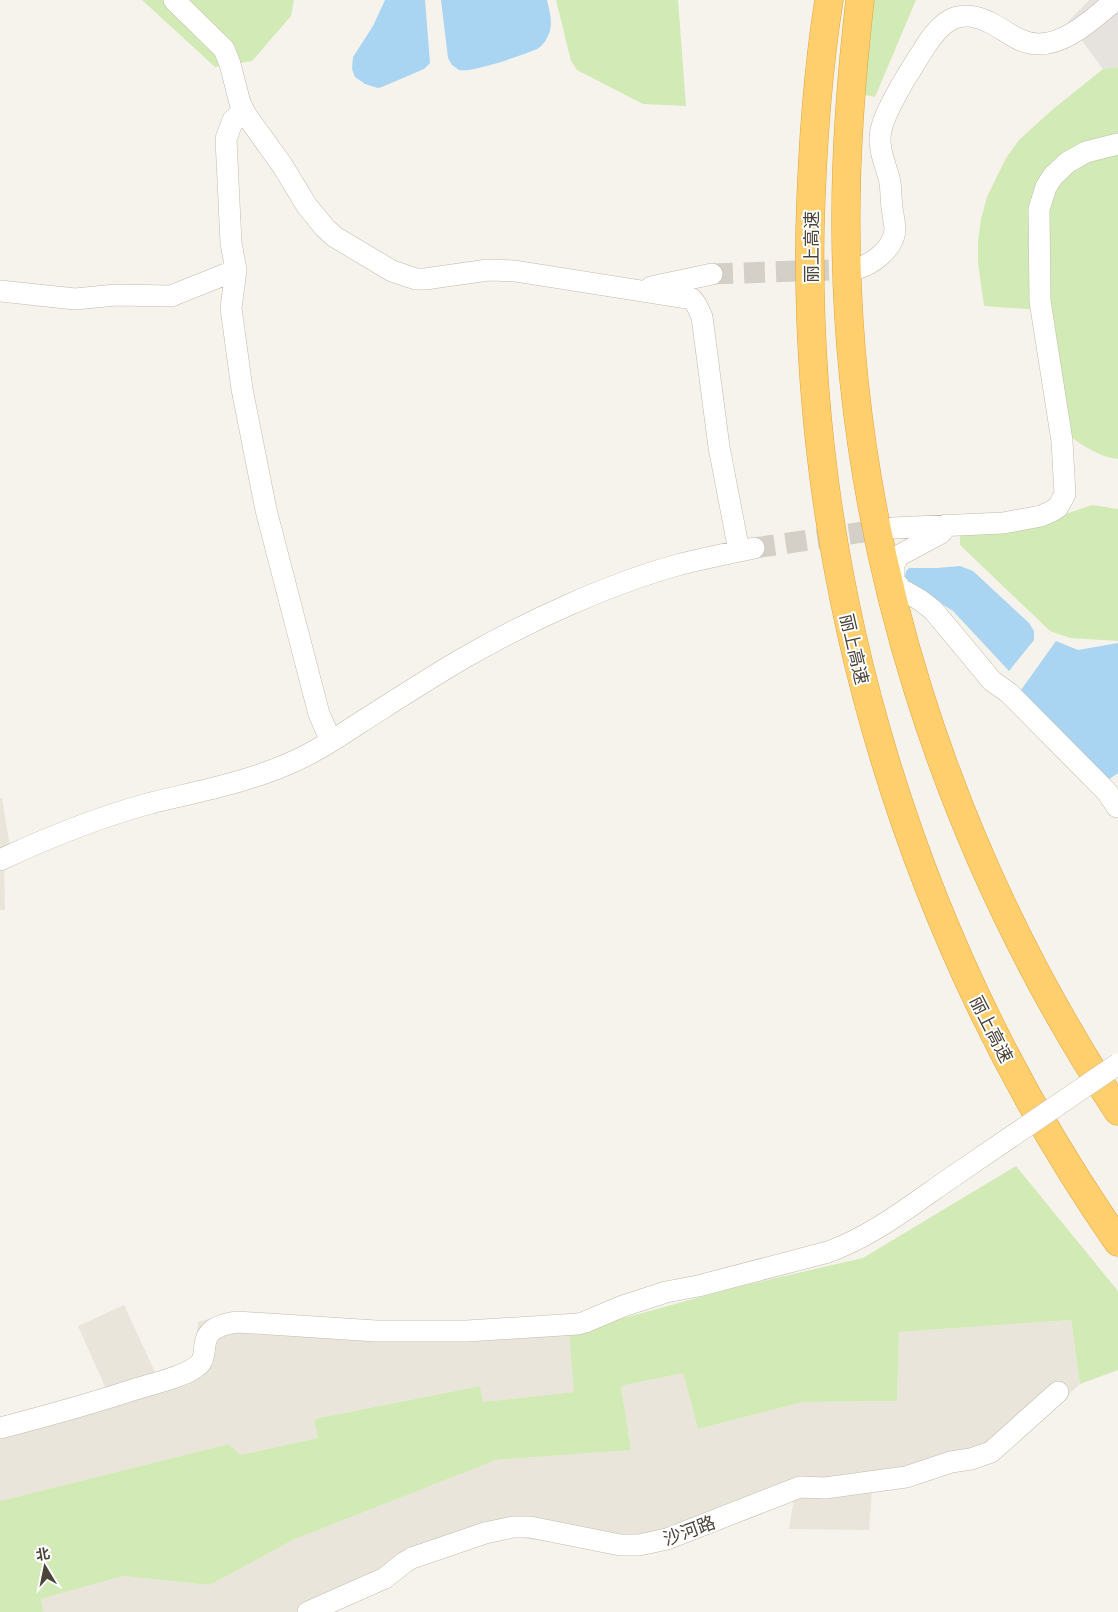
<svg xmlns="http://www.w3.org/2000/svg" width="1118" height="1612" font-family="Lato,'Noto Sans SC',sans-serif">
<rect width="100%" height="100%" fill="#f6f3ec"/>
<path fill="#eae5da" d="M0,798H2L12,860L4,865L5,910H0Z
M124,1305L155,1372L194,1358L198,1322L226,1314L366,1324L568,1321L575,1392L483,1402L480,1386L314,1419L318,1438L240,1455L229,1444L0,1501V1419L107,1391L78,1326Z
M1071,1320L1080,1384L994,1462L872,1490L869,1530L789,1529L794,1498L620,1550L503,1536L429,1559L389,1586L325,1612H43L41,1599L123,1576L210,1585L293,1540L496,1460L631,1450L621,1386L683,1373L698,1429L803,1402L897,1401L899,1332Z"/>
<path fill="#e6e2dd" d="M1089,0H1118V67L1103,69L1068,22Z"/>
<path fill="#d2eab5" d="M142,0H294L291,16L252,61L215,67Z
M556,0H678L686,106L643,104L577,70L571,61Z
M866,0H916L875,97L860,94Z
M1118,67V459C1100,457 1085,447 1071,437L1052,311L984,306L978,263V241L981,219L987,197L1006,158L1019,140L1052,110L1103,69Z
M1092,505L1118,509V641L1070,638L1050,631L960,545V534L1036,524Z
M1016,1166L1118,1291V1370L1080,1384L1071,1320L899,1332L897,1401L803,1402L698,1429L683,1373L621,1386L631,1450L496,1460L293,1540L210,1585L123,1576L41,1599L43,1612H0V1501L229,1444L240,1455L318,1438L314,1419L480,1386L483,1402L574,1392L569,1333L741,1286L863,1258Z"/>
<path fill="#a9d4f2" d="M385,0H425L430,63L424,69L382,87L378,88L365,84L355,77L352,69L353,57L373,26Z
M441,0H547C550,13 554,25 547,38C545,42 541,47 537,49C523,55 472,73 459,70L452,65L448,58Z
M960,566L973,571L1029,623L1034,631V640L1009,671L953,611L904,580L906,571L909,568H937Z
M1056,641L1078,650L1118,643V773L1108,780L1021,690Z"/>
<g fill="none" stroke-linecap="round" stroke-linejoin="round">
<path stroke="#d4d0c8" stroke-width="21" stroke-dasharray="21 11" stroke-linecap="butt" d="M712,274L856,269
M754,548L892,528"/>
<defs>
<path id="minor" d="M174,0L224,49L230,64L240,103L246,115L282,165L307,206L325,228L335,237L392,271L416,279H425L488,270L515,271L692,299L697,306L702,317L719,447L739,551
M244,111L233,120L226,139L231,243L236,270L231,308L242,389L266,510L319,714L331,741
M856,269C873,264 892,250 895,231C895,224 893,215 892,208C891,199 891,190 890,182C886,165 877,148 881,130C886,107 912,68 925,47C942,20 959,7 991,23C1007,31 1019,44 1039,44C1068,44 1094,17 1116,0
M651,287L712,274
M0,291L75,299L116,295L171,296L236,270
M946,525L941,533L900,555L894,564V580L901,589L920,600L933,610L992,681L1009,693L1107,792L1117,807
M893,528L1003,523L1041,516L1052,511L1058,507L1065,494L1062,441L1040,301L1039,209L1046,187L1053,176L1068,162L1086,152L1118,144
M0,860C49,837 99,817 151,803C200,791 250,782 297,760C319,750 340,736 361,722C394,701 428,679 462,659C528,621 608,584 681,564C705,558 730,553 754,548
M0,1428C47,1416 93,1403 139,1388C158,1382 180,1378 196,1367C215,1355 188,1329 237,1322L376,1331H467L578,1324L585,1322L623,1306L666,1292L698,1286L828,1252C875,1235 914,1203 955,1175
M308,1612L385,1578L405,1562L412,1558L485,1533L513,1527H530L620,1545H639L667,1539L800,1487L825,1488L906,1477L951,1462L971,1459L991,1452L1058,1392"/>
<path id="highway" d="M829,0C817,75 812,152 810,229C804,589 913,946 1118,1242
M860,0C851,78 845,155 846,234C848,545 947,851 1118,1111"/>
</defs>
<use href="#minor" stroke="#c2bbae" stroke-width="22"/>
<use href="#highway" stroke="#e0a43c" stroke-width="29"/>
<use href="#minor" stroke="#fff" stroke-width="21"/>
<use href="#highway" stroke="#ffcf6e" stroke-width="28"/>
<defs>
<path id="minor-bridge" d="M955,1175L1118,1064"/>
</defs>
<use href="#minor-bridge" stroke="#c2bbae" stroke-width="22" stroke-linecap="butt"/>
<use href="#minor-bridge" stroke="#fff" stroke-width="21"/>
</g>
<g text-anchor="middle" dominant-baseline="central" stroke-width="4" stroke-linejoin="round" paint-order="stroke">
<g font-size="18" fill="#4b4439" stroke="#fff">
<text transform="translate(811 247) rotate(-90)">丽上高速</text>
<text transform="translate(855 649) rotate(77)">丽上高速</text>
<text transform="translate(992 1029) rotate(63)">丽上高速</text>
<text transform="translate(689 1530) rotate(-20)">沙河路</text>
</g>
</g>
<g transform="translate(45 1567) rotate(350)" stroke="#ffffff" stroke-width="4" paint-order="stroke">
<path d="M0-4L9 19L0 12L-9 19Z" fill="#4b4439"/>
<text y="-8" font-size="14" font-weight="bold" text-anchor="middle" fill="#4b4439">北</text>
</g>
</svg>
